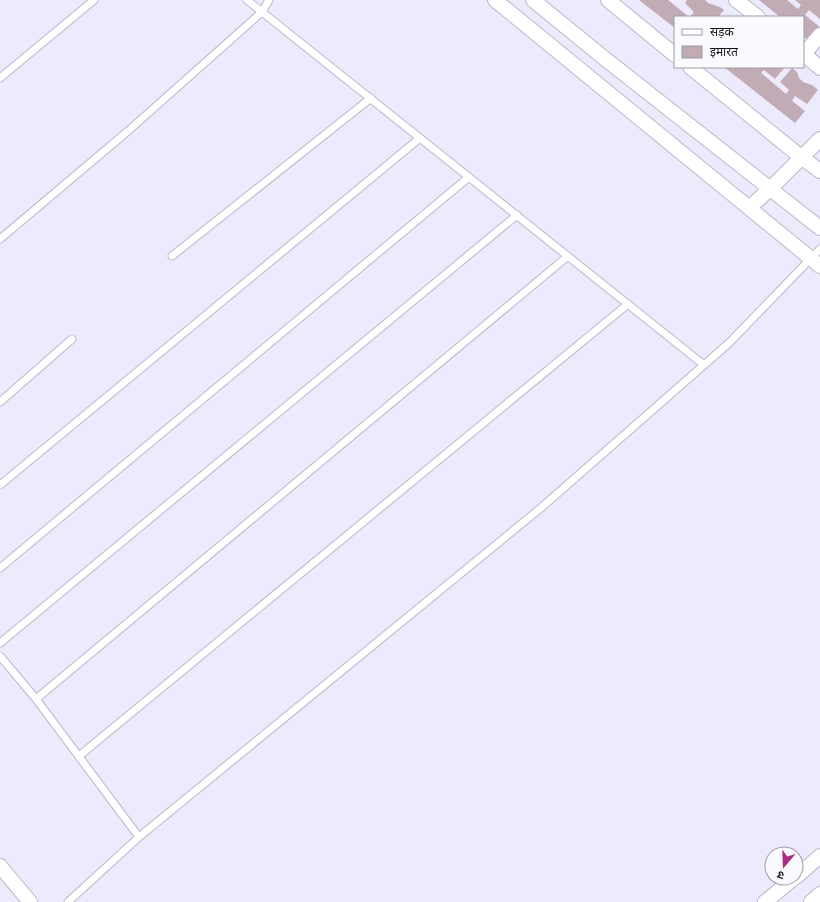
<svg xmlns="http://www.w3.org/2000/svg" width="820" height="902" font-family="'Open Sans','Noto Sans Devanagari',sans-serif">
<rect width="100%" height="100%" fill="#edeafe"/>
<path fill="#c1abb4" d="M639,0H668L689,17H675V28Z
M687,0H705L708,3L720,7L724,10L718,17H690L694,12L685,3Z
M759,0H787L798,9L801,5L795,0H820V19L809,10L805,15L820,27L809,41L803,36V17H780Z
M724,67H752L754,69L755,67H785L775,79L764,70L761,73L786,94L789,90L780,82L792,68L797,72L799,78L803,82L812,85L818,90L807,104L795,96L792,101L805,111L795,123Z"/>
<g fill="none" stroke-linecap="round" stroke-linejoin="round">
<defs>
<path id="lane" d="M247,0L704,365
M0,78L94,0
M0,239L128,131L262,12L269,0
M172,256L371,98
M0,402L72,339
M0,485L420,138
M0,568L469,177
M0,643L517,215
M0,656L36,699L139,837
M36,699L568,256
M79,756L628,304
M68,902L139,837L542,507L729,343L820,249"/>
<path id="street" d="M495,0L820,266
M533,0L604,58L820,228
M608,0L675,55
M736,0L758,17
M803,53L820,68
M804,54L820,35
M690,67L801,157L820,171
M750,207L770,189L820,139
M0,866L30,902
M796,877L820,856
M765,902L794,878
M811,902L820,894"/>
</defs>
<use href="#lane" stroke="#bab7cb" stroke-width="9"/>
<use href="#street" stroke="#bab7cb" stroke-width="16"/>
<use href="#lane" stroke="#fff" stroke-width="7"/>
<use href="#street" stroke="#fff" stroke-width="14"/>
</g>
<rect x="674" y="16" width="130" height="52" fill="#faf9fd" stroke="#9e9da2"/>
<rect x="682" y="29" width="20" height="6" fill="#ffffff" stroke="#9e9da2"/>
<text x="710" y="36" font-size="12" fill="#14131a">सड़क</text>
<rect x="682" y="46" width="20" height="12" fill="#c1abb4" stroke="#9e9da2"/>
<text x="710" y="56" font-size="12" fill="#14131a">इमारत</text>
<g transform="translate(784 866) rotate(199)"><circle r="19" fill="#faf9fd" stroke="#9e9da2"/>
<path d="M0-3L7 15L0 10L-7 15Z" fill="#a72c7f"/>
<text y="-6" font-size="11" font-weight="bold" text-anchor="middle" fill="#14131a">उ</text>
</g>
</svg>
